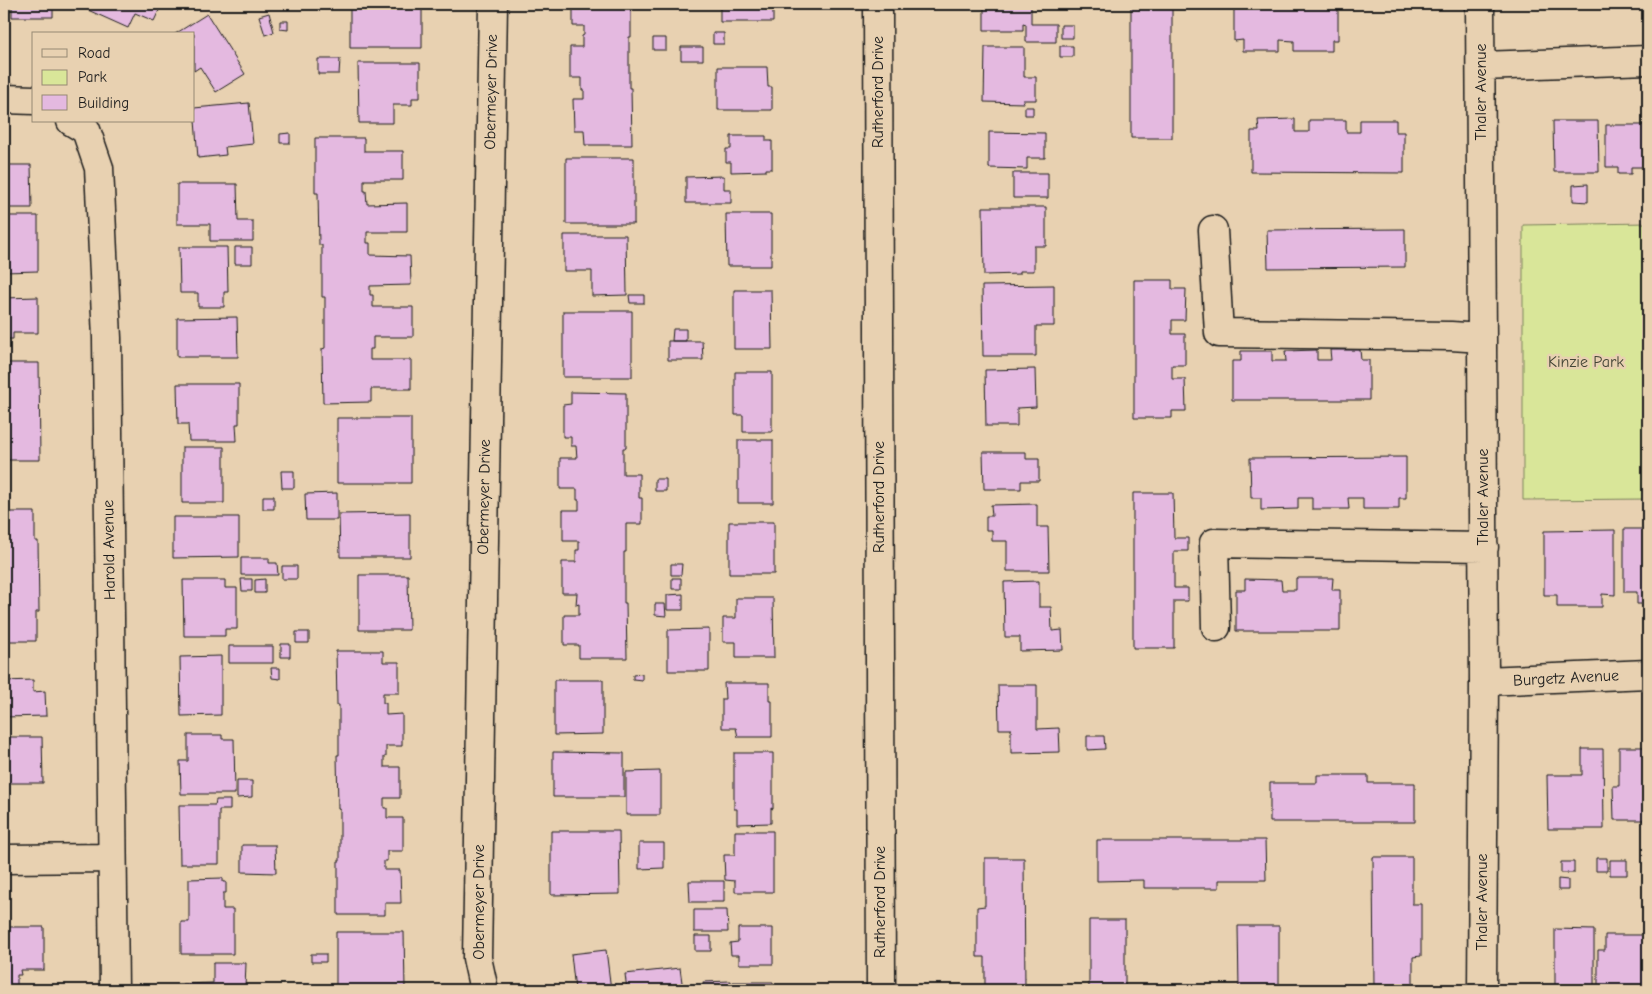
<svg xmlns="http://www.w3.org/2000/svg" width="1652" height="994" font-family="'Comic Neue',sans-serif">
<rect width="100%" height="100%" fill="#e8d1b1"/>
<filter id="ink" filterUnits="userSpaceOnUse"><feTurbulence type="fractalNoise" baseFrequency=".02" numOctaves="2"/><feDisplacementMap in="SourceGraphic" scale="10" xChannelSelector="R" yChannelSelector="G"/><feConvolveMatrix kernelMatrix="1 2 1 2 8 2 1 2 1" color-interpolation-filters="sRGB"/></filter>
<g filter="url(#ink)">
<path fill="#d9e699" stroke="#7a815a" d="M1648,223V499L1523,500V225Z"/>
<path fill="#e4b9e0" stroke="#1c1c1c" d="M12,4H53V17H12Z
M91,4H162L154,21L135,13L128,28L88,10Z
M350,4H422V48H350Z
M573,4H631V37H629V88H631L632,145H585L584,130H574L573,99H584V90H582V78H570V47H582V36L584,35V26H573Z
M720,4H773V22H720Z
M984,4H1031V24H1056V42H1026V24L1023,23V30H984Z
M1131,4H1172V138H1131Z
M1234,4H1338V40H1332V51H1294V41L1280,40V51H1243V40L1234,41Z
M269,13L274,32L265,35L259,16Z
M207,14L245,74L216,92L200,67L194,71V34H175Z
M280,21H288V30L280,29Z
M1061,25H1073V38H1061Z
M713,33H724V44H713Z
M653,38H666V50H653Z
M1060,46H1073V57H1060Z
M681,47H703V60H681Z
M985,47H1024V77H1036V100H1023L1024,103L984,102Z
M318,59H340L339,74H318Z
M358,63H420V98H412V105H393V123H359Z
M718,67H767L768,87H772V110H718Z
M249,103L253,144L225,147L226,155L198,158L194,108Z
M1025,107H1033V115H1025Z
M1295,119V132H1309V120H1346V132H1360V120H1396V132H1404V173L1251,172V131H1259L1258,120Z
M1553,121H1598L1599,172H1554Z
M1606,125H1648V167H1631V174H1618V167H1606Z
M989,132L1045,133V158H1027V169L989,168Z
M290,133V143H280V134Z
M731,136H766V141H772V169H766V171L731,172V162H726V149H731Z
M315,138H364V151H403V180H364V191H366L367,204L407,203V232H367V243H370V255L410,256L411,285L370,286V295H373V307H413V337H373V349H370V360H411V389H371V402L323,403L322,349L325,348V297H322V245H319L318,193H315Z
M566,158H634V224H566Z
M4,165H31L32,208H4Z
M1013,173H1048V198H1013Z
M724,176V189H731V203H686V177Z
M177,184H237L238,221H253V241H210V224H177Z
M1588,184V202L1573,201V185Z
M983,207H1046V246H1034V271H1020V274L984,275Z
M726,214H771V266H727Z
M4,216H38V271L4,272Z
M1405,229V267L1268,268L1267,230Z
M564,235H626L627,295L592,296V271H564Z
M179,247H227L228,292H224V307H198V293H180Z
M235,247H252V264H235Z
M1134,280H1172V289H1186L1185,320H1172V334H1185V365H1172V379H1185L1186,411H1172V418H1134Z
M1054,285V326H1036V356H983L982,286Z
M734,290H771L772,349H734Z
M629,295H644V303H630Z
M38,297V333H13V339H4V298Z
M563,311H632V377H563Z
M237,317L238,357H177V318Z
M673,329H686V341H672Z
M668,341H702L703,360H668Z
M1317,350V360H1331L1330,350H1360L1361,360H1369V400H1232V361H1241V351H1272V361H1286L1285,351Z
M4,363H39L40,460H4Z
M1035,369L1036,407L1017,408V426H986L985,370Z
M735,372H772V432H743V415H735Z
M177,384H239V424H236L237,441H189L188,424H178Z
M571,392L626,393V448H623V474H639V498H642V524H626V552H624V603H626L627,658H579V645H564V615H579V604L576,605L577,593H562V562H576V550H579V541H563V510H579V500H577V489H560V458H577L576,446H571V437H563V405L571,404Z
M337,418H411V483H337Z
M738,440H773V503H738Z
M182,447H224V503H182Z
M983,452H1026V459H1039V481H1021V489H984Z
M1406,457V498H1399V509H1363V498H1348L1349,509H1312V498H1298V509L1261,510V498H1251L1250,458Z
M281,471H294V488H282Z
M655,479H666V491H655Z
M337,493V520H306L305,494Z
M1133,493H1173L1174,538H1188V551H1174V588H1188V601H1174V648H1133Z
M263,496H274V509H263Z
M1037,504V527H1048L1049,571H1007V541H992V530H986V516H992L991,505Z
M4,512H35V541H38L39,612H36V641H4Z
M410,513V557H340L339,514Z
M173,517H239V557L173,558Z
M729,522H774V574H729Z
M1624,529H1648V604H1637V592H1624Z
M1615,530V595L1602,594V607H1557V595H1544V531Z
M241,558H269V563H277L278,575H241Z
M671,564H682L681,575H671Z
M282,566H297V579H282Z
M359,575H408L409,630H359Z
M672,578H681V589H672Z
M1296,578H1333L1332,590H1340V631H1236V590H1245V579L1281,580L1282,590H1296Z
M241,579H252V591H242Z
M265,579V593H255V580Z
M183,580H225V588H237V629H225V636H184Z
M1039,581V607H1051L1052,631L1062,630L1063,650L1020,651V637H1005L1004,582Z
M683,594V610H667V595Z
M736,598H773L774,658H736V642H723V618H736Z
M655,604H665L666,616L655,615Z
M709,629V671H668V630Z
M296,632H309V643H296Z
M281,644H290V657H281Z
M229,646H273V663H229Z
M336,651H383V662H399V693H383V703H386V715L402,714V746H386V757H384V767H400V798H384V808H387V818H403V851H387V861H384V870H400L401,903H385V915H338V861H340V809H338L337,755H339V705H337Z
M221,656V715L181,716L180,657Z
M271,668H280V679L272,678Z
M642,674V680L633,679V675Z
M33,680V692L45,691L46,716L4,717V681Z
M554,680H603V734L554,735Z
M724,683H769V701H772V737H738L736,728H722V699H725Z
M998,685H1037V729L1059,728L1060,752L1011,753V729H999Z
M188,735H222V739H234L235,794H181L180,761H188Z
M1087,736H1104L1105,749L1087,750Z
M4,737H42L43,783H4Z
M1619,747H1648V820H1614L1613,786H1619Z
M1582,749H1603L1604,829H1548L1547,775H1582Z
M553,752L624,753V797H553Z
M734,753H773V809L771,808V823L737,824V809H734Z
M660,771V815H626V772Z
M1317,775H1368V783H1415V822H1270V783H1317Z
M237,781H252V797L237,798Z
M216,800H230V810H219V864H180L179,805H215Z
M551,831H619L620,894L551,895Z
M735,831H773V892H735V881L725,880L724,855H735Z
M1097,840H1265L1266,880H1219V888H1144V880L1097,881Z
M639,843H664V868L639,869Z
M242,845H275L276,873L242,872Z
M1373,857H1412V904H1421V956L1413,957V990H1374Z
M985,858H1024L1025,990H985V957H977V907L985,906Z
M1596,858H1607V871H1596Z
M1610,860H1627V875H1610Z
M1561,862H1574V873H1561Z
M223,878V882H226V893H223V909H233V954H181V922H189V879Z
M1558,879L1568,880V890H1558Z
M689,881H724V902H690Z
M694,910H727L728,932H694Z
M1089,920H1125V990H1089Z
M1238,926H1279V990H1239Z
M4,927H44V970H20L21,975H17V990H4Z
M738,928H773V964H739V955H731L730,943L738,942Z
M1555,929L1594,930V990H1555Z
M336,932H404L405,990H336Z
M1605,935H1646V990H1598V950H1605Z
M695,936H711V951H695Z
M606,950L611,990H575L571,954Z
M311,954H326V962H311Z
M213,963H246L245,988H241V990H182V984L213,983Z
M680,968L683,990H627L625,974Z
M731,981V990H703V982Z
M733,982H773V990H733Z"/>
<g fill="none" stroke-linecap="round" stroke-linejoin="round">
<defs>
<path id="minor" d="M878,4L881,990
M1480,4L1484,681L1482,990
M1481,66L1648,60
M4,99L34,100
M71,121L86,130L99,168L107,338L114,990
M1213,230L1219,333L1451,336L1482,338
M1216,627L1214,543L1484,547
M1484,681L1648,674
M4,859L112,858
M484,990L477,958L493,4"/>
</defs>
<use href="#minor" stroke="#1c1c1c" stroke-width="31"/>
<use href="#minor" stroke="#e8d1b1" stroke-width="28"/>
</g>
</g>
<g text-anchor="middle" dominant-baseline="central" stroke-width="5" stroke-linejoin="round" paint-order="stroke">
<g font-size="16" fill="#1c1c1c" stroke="#e8d1b1">
<text transform="translate(491 92) rotate(-89)">Obermeyer Drive</text>
<text transform="translate(878 92) rotate(-90)">Rutherford Drive</text>
<text transform="translate(1481 92) rotate(-90)">Thaler Avenue</text>
<text transform="translate(484 497) rotate(-89)">Obermeyer Drive</text>
<text transform="translate(879 497) rotate(-90)">Rutherford Drive</text>
<text transform="translate(1483 497) rotate(-90)">Thaler Avenue</text>
<text transform="translate(109 550) rotate(-91)">Harold Avenue</text>
<text transform="translate(1566 678) rotate(-3)">Burgetz Avenue</text>
<text transform="translate(479 902) rotate(-90)">Obermeyer Drive</text>
<text transform="translate(880 902) rotate(-90)">Rutherford Drive</text>
<text transform="translate(1482 902) rotate(-90)">Thaler Avenue</text>
</g>
<g font-size="16" fill="#424435" stroke="#e8d1b1">
<text x="1586" y="362">Kinzie Park</text>
</g>
</g>
<rect width="1652" height="994" fill="none" stroke="#e8d1b1" stroke-width="20"/>
<rect x="10" y="10" width="1632" height="974" fill="none" stroke="#1c1c1c" stroke-width="2" filter="url(#ink)"/>
<rect x="32" y="32" width="162" height="90" fill="#e8d1b1" stroke="#968975"/>
<rect x="42" y="49" width="25" height="8" fill="#e8d1b1" stroke="#968975"/>
<text x="78" y="58" font-size="15" fill="#1c1c1c">Road</text>
<rect x="42" y="70" width="25" height="15" fill="#d9e699" stroke="#968975"/>
<text x="78" y="82" font-size="15" fill="#1c1c1c">Park</text>
<rect x="42" y="95" width="25" height="15" fill="#e4b9e0" stroke="#968975"/>
<text x="78" y="108" font-size="15" fill="#1c1c1c">Building</text>
</svg>
